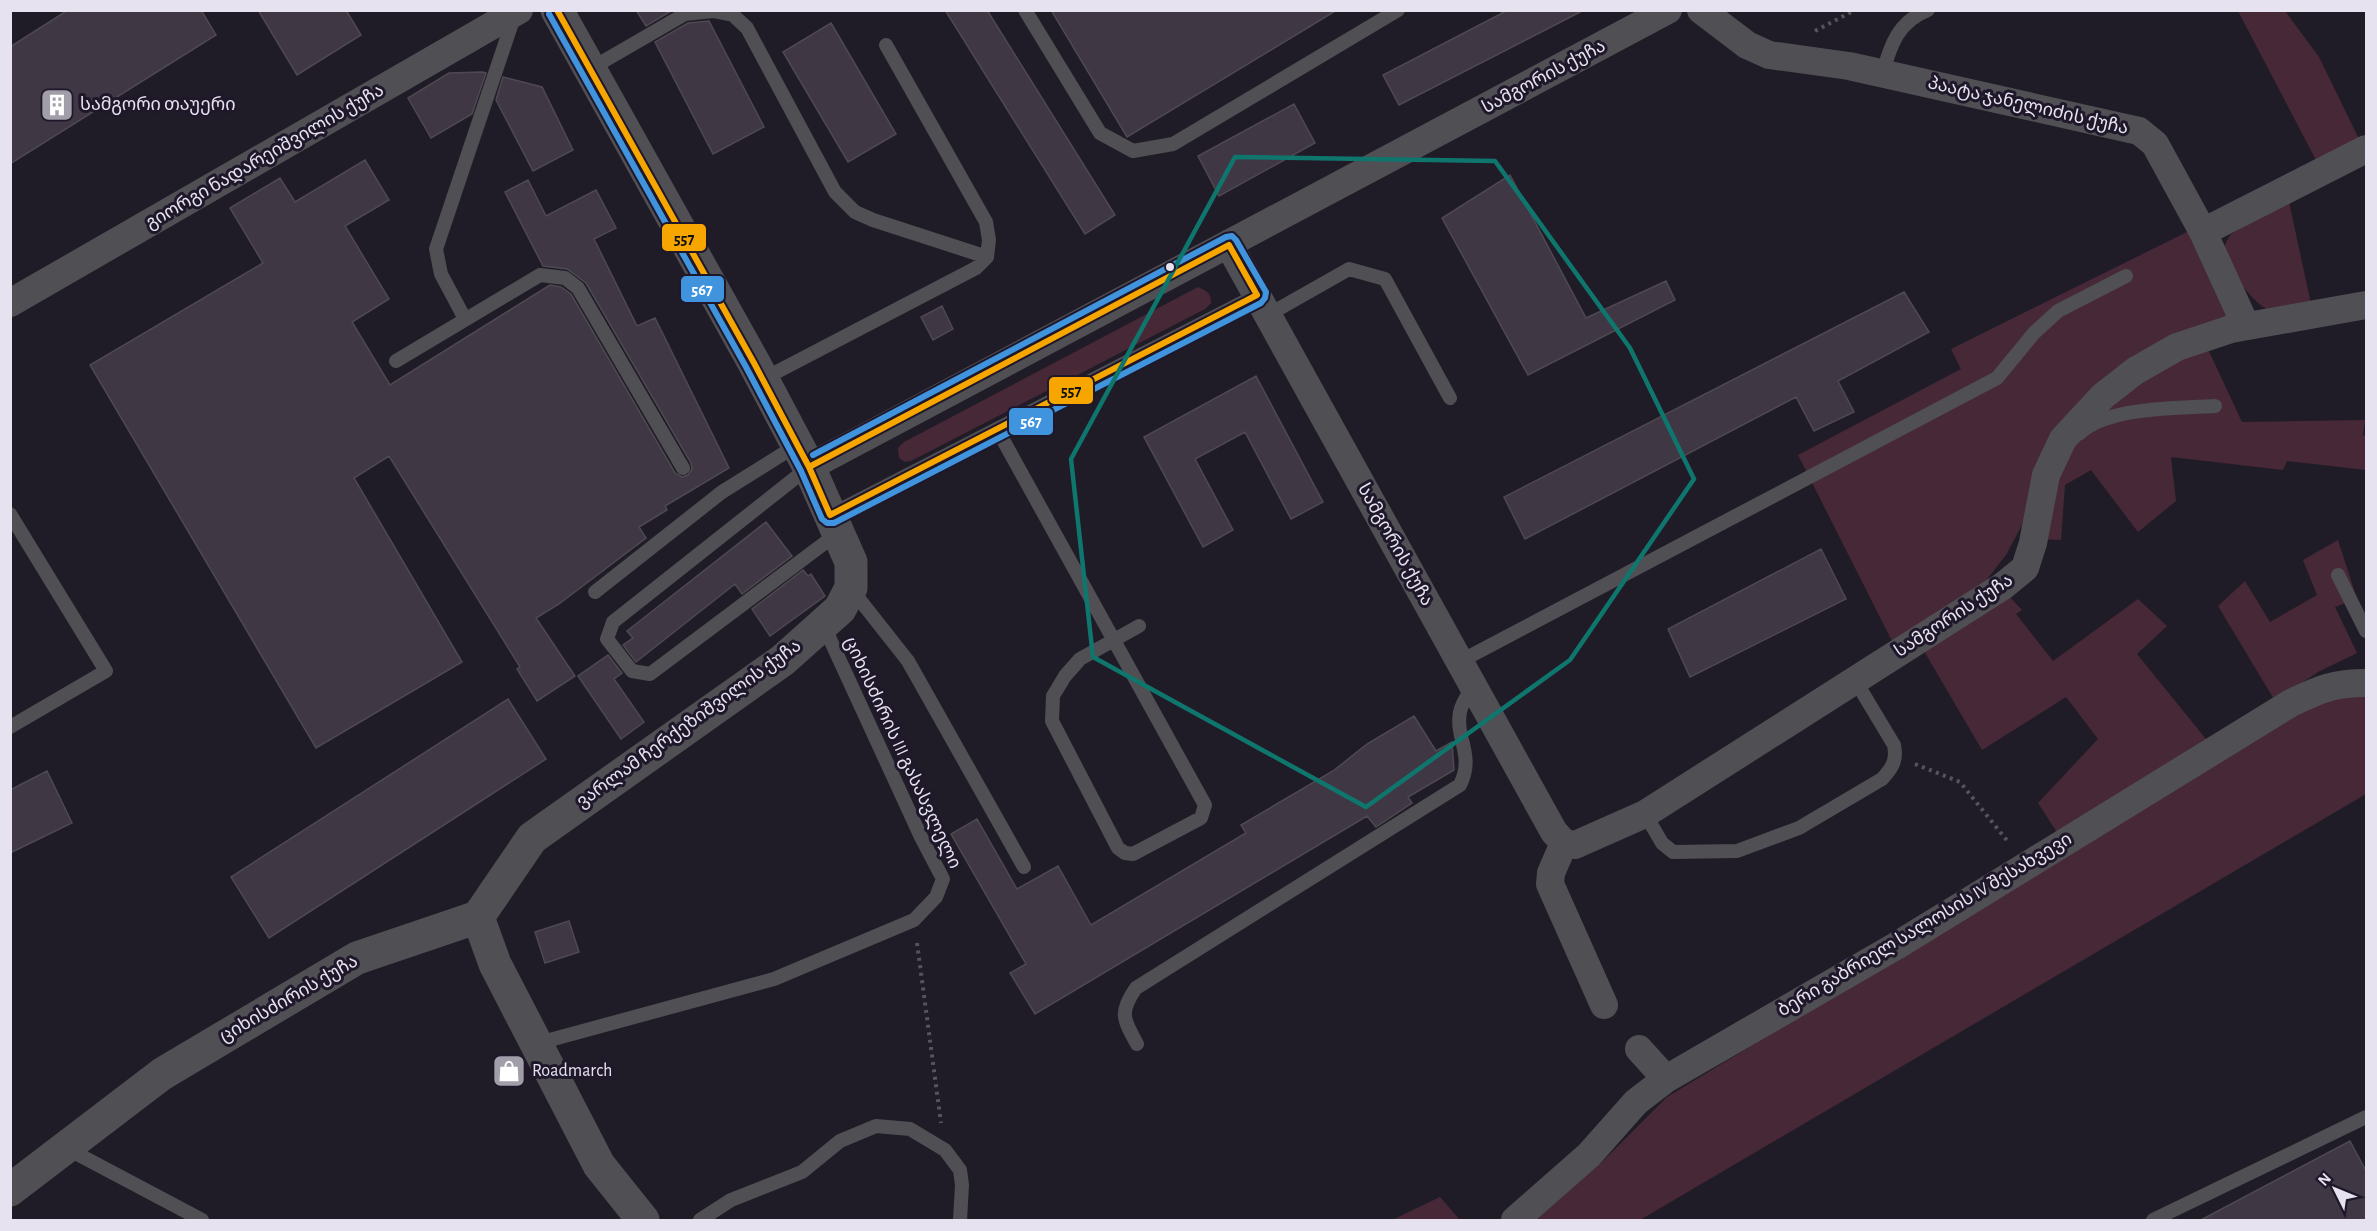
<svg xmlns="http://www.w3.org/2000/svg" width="2377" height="1231" font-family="'Alegreya Sans','Noto Sans Georgian',sans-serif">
<rect width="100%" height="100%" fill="#201c27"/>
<path fill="#472836" d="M2238,11H2285L2319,57L2359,139L2317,162Z
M2288,197L2311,304C2300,306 2280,314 2269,310C2256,306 2227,269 2224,256C2222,248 2227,240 2231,234Z
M2191,230L2229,319L2136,356L2031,508L2006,555L1974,596L1894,645L1798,455L1961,369L1951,349Z
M1198,287C1207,291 1211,293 1211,303L1205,309L911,461L905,462L899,458L898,448L904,442Z
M2206,345L2242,422L2365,420L2363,435L2366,436V470L2287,461L2283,470L2171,457L2176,501L2138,532L2091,470L2065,485L2061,540L2041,539L2052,475L2110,397Z
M2338,540L2357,599L2335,607L2357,653L2318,672L2275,701L2218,606L2245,581L2270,622L2317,595L2303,560Z
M2006,593L2022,610L2016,614L2053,661L2138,599L2167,626L2137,654L2210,744L2058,834L2038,803L2098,739L2066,697L1982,750L1921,646Z
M2349,695L2366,696V794L1640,1220H1536L1605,1159L1667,1097L2314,705Z
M1440,1197L1460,1220H1392Z"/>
<path fill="#403744" stroke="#4e4951" stroke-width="1.5" d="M68,10H201L216,35L10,164V47Z
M258,10H346L361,35L297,75Z
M636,10H673L646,26Z
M945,10H987L1115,215L1085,234Z
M1051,10H1337L1127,137Z
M1508,10H1584L1399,105L1383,75Z
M709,21L764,127L713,154L655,42L688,23Z
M831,23L896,134L848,162L783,52Z
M483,72L486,73L472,114L431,138L408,98L449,73Z
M503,77L542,87L573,150L533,171L496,100Z
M1294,104L1315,143L1219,196L1198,156Z
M365,160L389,200L345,226L389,299L352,322L390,385L550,285L561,287L571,294L675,473L682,477L688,475L692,469L691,463L586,283L567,269L543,266L505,192L528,180L546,216L596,190L616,228L594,239L637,326L655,318L729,468L665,506L667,510L639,527L646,538L559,604L536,618L575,676L537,701L517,669L520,667L389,456L354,478L462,662L316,748L90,365L263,263L230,208L280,178L295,202Z
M1510,175L1586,318L1666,281L1675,300L1528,375L1442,218Z
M1904,292L1929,332L1838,381L1854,412L1814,431L1796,397L1525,539L1504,497Z
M942,306L953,329L933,340L921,317Z
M1256,376L1323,502L1291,519L1245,432L1195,459L1233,530L1203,547L1144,437Z
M766,522L792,556L742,594L735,584L636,662L623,645L633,638L627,631Z
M1821,549L1846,599L1690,677L1668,629Z
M803,570L808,576L811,574L825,596L770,636L752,609Z
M608,655L622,673L614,679L644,722L621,739L578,676Z
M508,699L546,759L269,938L231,877Z
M1414,716L1436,751L1452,742L1454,770L1408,797L1412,803L1376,827L1367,816L1035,1014L1010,973L1026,964L951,834L977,819L1017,889L1058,866L1091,925L1246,833L1241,825L1333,771L1367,744Z
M47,771L72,823L10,853V790Z
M569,921L579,952L545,963L535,932Z
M2350,1141L2367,1173V1221H2199Z"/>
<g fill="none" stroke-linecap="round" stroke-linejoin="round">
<path stroke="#56545a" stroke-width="4" stroke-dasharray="3 4.5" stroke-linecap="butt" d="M1815,31L1855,10
M1915,764L1960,782L2009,843
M917,943L941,1123"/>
<path stroke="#4f4f54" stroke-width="14" d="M1025,10L1100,133L1133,151L1173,144L1398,10
M590,69L685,14L713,11L733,15L747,28L835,192L855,212L873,220L987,257
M1883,73C1890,45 1899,21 1928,10
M1268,315L1349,269L1385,279L1450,398
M465,319L441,274L436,249L515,14
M396,361L540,275L565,278L578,288L683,468
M763,379L976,268L987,257L989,240L986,222L886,45
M997,429L1205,805L1201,818L1133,854L1125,853L1118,848L1052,721L1053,696L1065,676L1080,659L1139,626
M2080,433C2108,407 2178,408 2215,406
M809,467L613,622L607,639L632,671L650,674L838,533
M10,514L106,671L10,727
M830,515L1257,295
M2338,575L2366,631
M852,590L908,661L1024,867
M595,592L722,492L797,445
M1459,662L1997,378L2034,333L2058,311L2126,276
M1645,814L1662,843L1673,852L1737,851L1799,828L1882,779C1893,767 1897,760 1894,745L1855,680
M535,1044L774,979L914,920L936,897L943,879L921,837L823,624
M1137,1044C1123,1019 1119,1012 1136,988L1460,785C1475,755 1455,739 1460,712C1462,702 1468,695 1473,687
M66,1148L202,1220
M700,1220L731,1200L802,1172L840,1141L876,1126L910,1129L945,1150L960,1170L962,1185L960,1220
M2153,1220L2366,1117"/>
<path stroke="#4f4f54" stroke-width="28" d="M1701,10L1747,45L1769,55L1849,66L2139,131L2155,144L2203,232L2366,149
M2203,232L2246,326
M1229,245L1554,832L1564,843L1575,845L1645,814L2003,586L2025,568L2033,543L2046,475L2063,439L2103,396L2135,371L2177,347L2231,329L2366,305
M10,303L519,10
M809,467L1668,10
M1564,843L1551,873L1550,884L1604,1005
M1639,1049L1666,1079
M1515,1220L1589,1155L1636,1102L1666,1079L1896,946L2291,703C2320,689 2334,683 2366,683"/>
<path stroke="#4f4f54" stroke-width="33" d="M478,917L532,838L783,660L840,609L851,588V562L809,467L754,363L557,10
M478,917L495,964L599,1165L643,1220
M10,1190L162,1074L357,958L478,917"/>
<defs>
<path id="bus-1" d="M557,10L754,363L809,467
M1229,245L1257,295L830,515L809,467Z"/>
<path id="bus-2" d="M549,14L746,367L801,471L822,519L827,523H834L1261,303L1265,298L1266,292L1236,240L1232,236L1226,237L813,455"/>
</defs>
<use href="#bus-1" stroke="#1f182b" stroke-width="10"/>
<use href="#bus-2" stroke="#1f182b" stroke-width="10"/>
<use href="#bus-1" stroke="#f7a600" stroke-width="6"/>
<use href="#bus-2" stroke="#4094de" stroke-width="6"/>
</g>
<path fill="none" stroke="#0f766e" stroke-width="4.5" stroke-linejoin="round" d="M1235,157L1495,161L1630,348L1694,479L1570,660L1366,807L1093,657L1071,459Z"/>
<defs>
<symbol id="building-square" viewBox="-11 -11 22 22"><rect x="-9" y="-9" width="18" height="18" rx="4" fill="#a19da9" stroke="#1f182b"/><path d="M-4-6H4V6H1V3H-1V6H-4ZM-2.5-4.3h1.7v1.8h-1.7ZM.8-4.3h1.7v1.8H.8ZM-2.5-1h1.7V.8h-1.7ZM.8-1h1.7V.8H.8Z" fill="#fff"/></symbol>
<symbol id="shop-square" viewBox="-11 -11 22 22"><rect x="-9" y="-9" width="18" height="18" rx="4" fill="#a19da9" stroke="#1f182b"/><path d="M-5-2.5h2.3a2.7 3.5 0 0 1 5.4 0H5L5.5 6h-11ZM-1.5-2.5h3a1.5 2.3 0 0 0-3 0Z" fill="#fff"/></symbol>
</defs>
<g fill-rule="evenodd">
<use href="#building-square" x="38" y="86" width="38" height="38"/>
<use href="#shop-square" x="490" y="1052" width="38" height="38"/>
</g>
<circle fill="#e6e2ef" stroke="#1f182b" stroke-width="2" cx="1170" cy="267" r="5"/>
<g text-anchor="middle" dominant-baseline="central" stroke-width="6" stroke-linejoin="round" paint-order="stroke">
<g font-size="18" fill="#e6e2ef" stroke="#1f182b">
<text transform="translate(1544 77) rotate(-28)">სამგორის ქუჩა</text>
<text transform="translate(2028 106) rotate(13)">პაატა ჯანელიძის ქუჩა</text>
<text transform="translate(265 157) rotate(-30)">გიორგი ნადარეიშვილის ქუჩა</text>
<text transform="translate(1395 545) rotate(61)">სამგორის ქუჩა</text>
<text transform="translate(1954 616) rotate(-33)">სამგორის ქუჩა</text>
<text transform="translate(689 724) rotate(-36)">ვარლამ ჩერქეზიშვილის ქუჩა</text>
<text transform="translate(902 753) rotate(65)">ციხისძირის III გასასვლელი</text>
<text transform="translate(1925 925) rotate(-31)">ბერი გაბრიელ სალოსის IV შესახვევი</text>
<text transform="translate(289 999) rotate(-30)">ციხისძირის ქუჩა</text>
</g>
<g font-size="18" fill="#e6e2ef" stroke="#1f182b" text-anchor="start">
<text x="80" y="105">სამგორი თაუერი</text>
<text x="532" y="1071">Roadmarch</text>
</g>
</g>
<g stroke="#1f182b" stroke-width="2">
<rect x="661" y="223" width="46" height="29" rx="6" fill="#f7a600"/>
<rect x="680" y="275" width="45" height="28" rx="6" fill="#4094de"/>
<rect x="1048" y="376" width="46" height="29" rx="6" fill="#f7a600"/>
<rect x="1008" y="407" width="46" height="29" rx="6" fill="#4094de"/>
</g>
<g font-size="16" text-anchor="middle" font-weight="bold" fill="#fff">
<text x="702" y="295">567</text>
<text x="1031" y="427">567</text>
</g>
<g font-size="16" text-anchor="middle" font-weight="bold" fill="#111">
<text x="684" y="244">557</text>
<text x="1071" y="396">557</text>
</g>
<rect width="2377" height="1231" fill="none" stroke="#e6e2ef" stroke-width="24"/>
<g transform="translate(2335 1189) rotate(313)" stroke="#1f182b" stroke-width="4.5" paint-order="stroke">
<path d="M0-4.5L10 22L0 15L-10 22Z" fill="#e6e2ef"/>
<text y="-9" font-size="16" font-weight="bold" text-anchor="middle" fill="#e6e2ef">N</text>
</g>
</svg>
